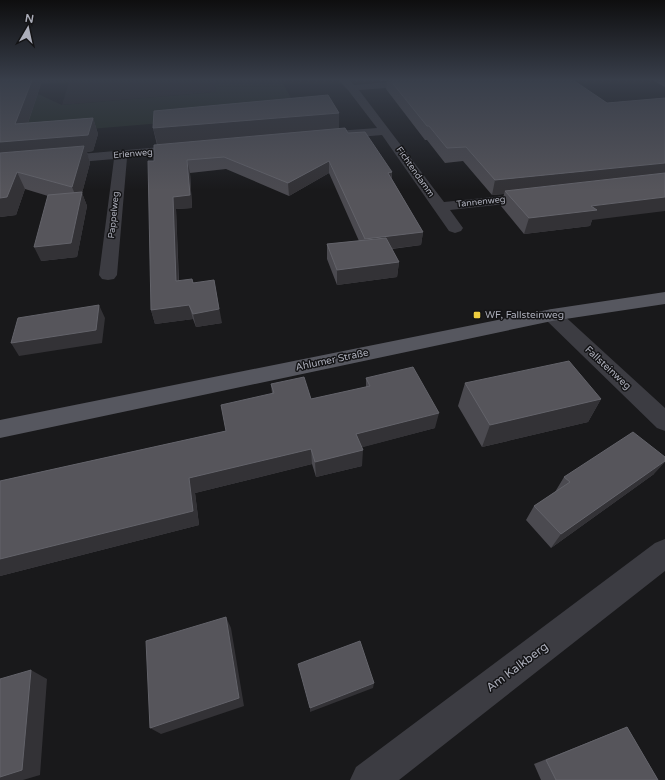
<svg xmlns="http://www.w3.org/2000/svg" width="665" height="780" viewBox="0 0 665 780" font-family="'Varela Round',sans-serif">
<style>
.built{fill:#262528}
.green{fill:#232b25}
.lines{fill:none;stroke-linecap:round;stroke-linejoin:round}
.minor{fill:#3c3c42;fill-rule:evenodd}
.major{fill:#56575f;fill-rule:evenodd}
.wall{fill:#4b4a50}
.shaded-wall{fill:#333236}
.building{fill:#56555b;stroke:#63636a}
.poi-dot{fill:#edcd3f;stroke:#141416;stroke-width:1.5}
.labels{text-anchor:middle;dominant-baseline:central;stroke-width:3;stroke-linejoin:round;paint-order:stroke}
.far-street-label{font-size:9px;fill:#acaeba;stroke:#141416}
.poi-label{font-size:10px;fill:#acaeba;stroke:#141416;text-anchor:start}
.street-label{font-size:10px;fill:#acaeba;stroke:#141416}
.near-street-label{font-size:12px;fill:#acaeba;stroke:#141416}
</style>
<rect width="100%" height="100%" fill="#19191b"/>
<path class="built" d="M0,80H215L216,92L62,105L69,82L0,87Z"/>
<path class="green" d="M215,80H281L296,107L234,117L30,134L0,97L38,94L62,105L216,92Z"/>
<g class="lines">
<path class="minor" d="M338,80H349L354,85L412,80H459L454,83L359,90L444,202L532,193L537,194L539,197L537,200L532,201L450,210L463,228L461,231L455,233L449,231L382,135L336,139L332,138L330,135L332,132L336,131L377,128L348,90Z
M184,145L188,146L190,149L188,152L127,158L117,275L114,279L108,280L102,279L99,275L114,159L0,169V161Z
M552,309L559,311L665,408V431L657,428L545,319L542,315L545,311Z
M665,539V571L399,780H350L356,767L655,543Z"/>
<path class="major" d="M665,292V304L552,321L0,438V420L552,309Z"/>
</g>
<path class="wall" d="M0,80L41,84L28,123L93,118L98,134L93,151L87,152L90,163L82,193L87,206L77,257L41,261L48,196L25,189L16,215L0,217Z
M380,80H573L592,220L590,226L524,234L501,206L504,194L492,195L463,161L445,163L427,140H425L386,89L387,81H380Z
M652,80H665V87Z
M339,113V129L348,133L392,172V179L423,232L421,245L392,249L399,262L397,277L337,285L327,259V244L359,241L329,173L289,196L226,169L190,173L192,208L176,209L179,281L193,282L222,323L196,327L193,319L155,324L151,310L154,161L157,145L153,128Z
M366,378L435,428L362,447V466L316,477L312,464L195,493L199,525L0,576V481L226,431L272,393L271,384L311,399L366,387Z
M465,383L601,399L588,422L482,447L458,406Z
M654,474L551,548L526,520L534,506L555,492L564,477Z
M627,727L658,780H541L534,764Z"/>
<path class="shaded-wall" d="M32,80H40L41,84L22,140L15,124Z
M339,113V130L158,146L153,128Z
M93,118L98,134L93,151L87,152L90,163L82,193L87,206L77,257L41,261L34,247L79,204L72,187L0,160V142Z
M187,160L190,173L192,208L176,209L179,295L176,281L173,197Z
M329,161V173L289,196L288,183Z
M665,163V177L505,191L504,194L492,195L495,180Z
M17,172L25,189L16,215L0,217V198Z
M392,172L391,185L388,173Z
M665,197V211L592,220L590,226L524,234L529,218L591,206Z
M423,232L421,245L364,252L365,239Z
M399,262L397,277L337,285V270Z
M214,280L222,323L196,327L193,314Z
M99,305L105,318L102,343L19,356L11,343Z
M189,305L193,319L155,324L151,310Z
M601,399L588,422L482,447L490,425Z
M439,413L435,428L356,449V434Z
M311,449L312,464L195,493L199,525L0,576V559L189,478Z
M363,450L362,466L316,477L315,462Z
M665,461V462L654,474L551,548L561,534Z
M226,617L231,628L244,706L161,734L150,728Z
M31,670L47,679L40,775L23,780H0V777Z
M374,683L373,688L310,712V708Z"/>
<path class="building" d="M0,80H32L15,124L93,118L88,135L0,142Z
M390,80H573L607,103L665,98V163L495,180L466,147L447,148L429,126H427Z
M328,95L339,113L153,128L154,111Z
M345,128L348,133L365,132L392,172L388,173L423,232L365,239L329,161L288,183L224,157L187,160L190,195L173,197L176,281L192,279L193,283L214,280L219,309L193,314L189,305L151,310L148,161H154V145Z
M84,146L72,187L17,172L7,197L0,198V153Z
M665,173V197L591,206L597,210L529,218L505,191Z
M82,192L71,243L34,247L48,195Z
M386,238L399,262L337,270L327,244Z
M99,305L96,330L11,343L18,318Z
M569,361L601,399L490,425L465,383Z
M413,367L439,413L356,434L363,450L315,462L311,449L189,478L193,511L0,559V481L226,431L221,405L274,393L271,384L304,377L311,399L370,386L366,378Z
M633,432L665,457V461L561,534L534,506L570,482L564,477Z
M226,617L239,698L150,728L146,641Z
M360,641L374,683L310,708L298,664Z
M31,670L22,770L0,777V679Z
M627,727L658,780H556L546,760Z"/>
<linearGradient id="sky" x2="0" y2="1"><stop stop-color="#0e0e0f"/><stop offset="0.42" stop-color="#383e4a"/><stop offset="1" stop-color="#383e4a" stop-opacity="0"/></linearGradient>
<rect width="665" height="190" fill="url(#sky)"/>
<rect class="poi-dot" x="473" y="311" width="8" height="8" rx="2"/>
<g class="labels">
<g class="far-street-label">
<text transform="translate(133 154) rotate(-5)">Erlenweg</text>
<text transform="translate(415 172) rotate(55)">Fichtendamm</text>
<text transform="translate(481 202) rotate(-6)">Tannenweg</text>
<text transform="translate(114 215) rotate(-84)">Pappelweg</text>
</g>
<g class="poi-label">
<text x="485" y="315">WF, Fallsteinweg</text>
</g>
<g class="street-label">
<text transform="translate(332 360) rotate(-12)">Ahlumer Straße</text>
<text transform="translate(608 368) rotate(43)">Fallsteinweg</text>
</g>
<g class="near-street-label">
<text transform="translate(517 667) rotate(-37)">Am Kalkberg</text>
</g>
</g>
<g transform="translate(28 28) rotate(9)" stroke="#141416" stroke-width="3" paint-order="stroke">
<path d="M0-3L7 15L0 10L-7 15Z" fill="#acaeba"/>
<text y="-6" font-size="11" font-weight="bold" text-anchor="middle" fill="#acaeba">N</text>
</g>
</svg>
